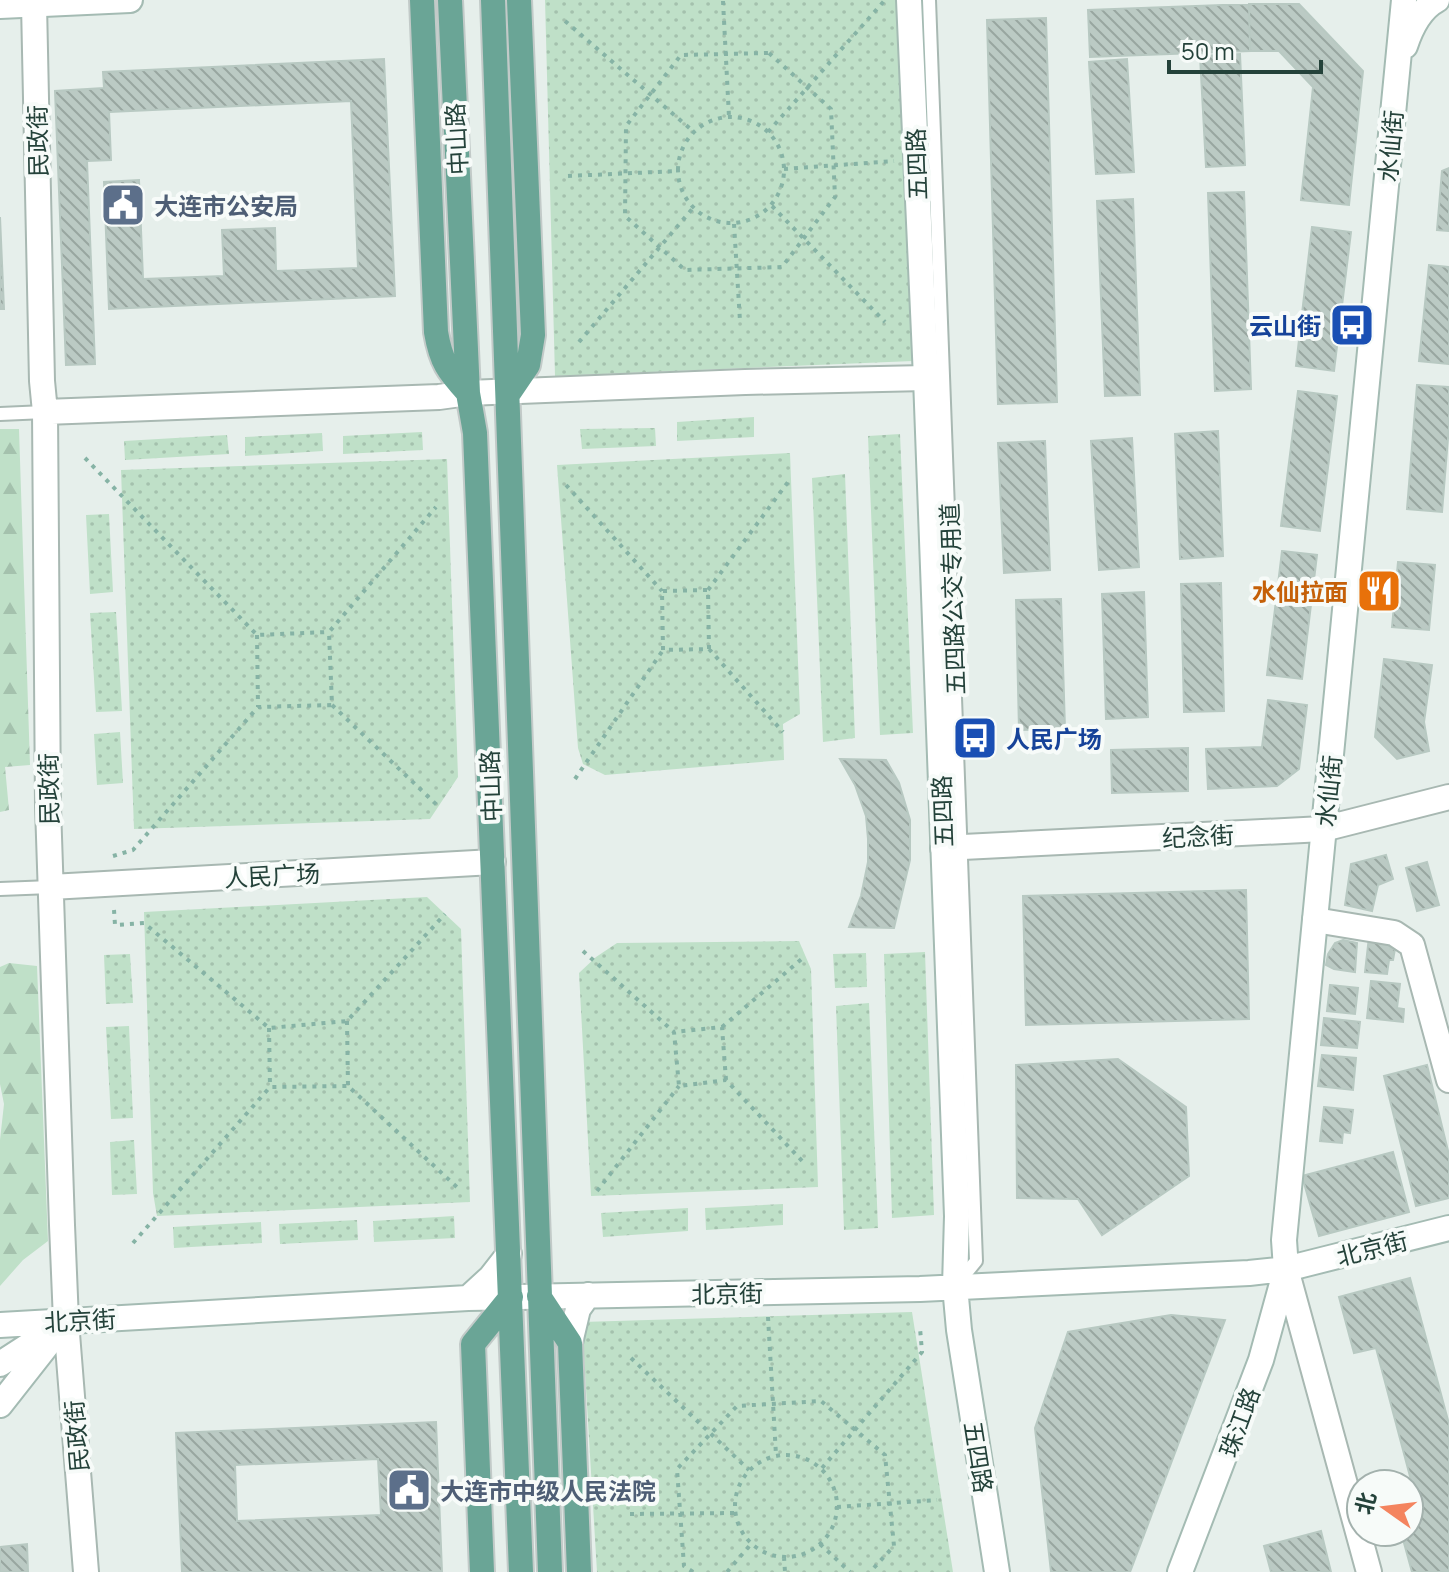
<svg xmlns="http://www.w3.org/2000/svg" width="1449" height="1572" viewBox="0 0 1449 1572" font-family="Manrope,'Noto Sans SC',sans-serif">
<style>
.green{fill:url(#green-dots)}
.forest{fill:url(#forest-firs)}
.building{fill:url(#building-back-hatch);stroke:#b8c9c2;stroke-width:2;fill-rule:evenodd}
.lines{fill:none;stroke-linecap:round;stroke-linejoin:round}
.lane-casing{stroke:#a8b8b2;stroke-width:16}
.street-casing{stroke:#a8b8b2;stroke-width:28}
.secondary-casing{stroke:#a4bbb3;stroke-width:28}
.primary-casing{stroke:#c2cac8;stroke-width:28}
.path{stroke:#86b3a5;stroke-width:4;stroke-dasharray:4 6;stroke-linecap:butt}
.lane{stroke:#fff;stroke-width:12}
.street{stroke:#fff;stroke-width:24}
.secondary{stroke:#fff;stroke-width:24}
.primary{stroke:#6aa596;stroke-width:24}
.labels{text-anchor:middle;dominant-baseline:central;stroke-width:8;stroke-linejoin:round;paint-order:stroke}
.street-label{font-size:24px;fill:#24423a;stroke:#f7fbf9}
.service-label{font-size:24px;font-weight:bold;fill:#4e5e75;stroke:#f7fbf9;text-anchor:start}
.transit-label{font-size:24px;font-weight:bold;fill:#164399;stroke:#f7fbf9;text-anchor:end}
.food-label{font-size:24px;font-weight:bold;fill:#c56008;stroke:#f7fbf9;text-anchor:end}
</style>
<defs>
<pattern id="green-dots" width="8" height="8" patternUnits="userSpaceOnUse" patternTransform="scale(2)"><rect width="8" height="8" fill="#bfe0c8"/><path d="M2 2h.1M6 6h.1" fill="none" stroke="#a4c1ad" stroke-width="1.8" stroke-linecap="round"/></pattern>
<pattern id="forest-firs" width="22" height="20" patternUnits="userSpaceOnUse" patternTransform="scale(2)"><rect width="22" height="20" fill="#bfe0c8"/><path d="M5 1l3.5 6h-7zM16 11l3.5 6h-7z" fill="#a4c1ad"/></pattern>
<pattern id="building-back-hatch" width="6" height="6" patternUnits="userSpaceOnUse" patternTransform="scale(2)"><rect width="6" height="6" fill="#bbcac4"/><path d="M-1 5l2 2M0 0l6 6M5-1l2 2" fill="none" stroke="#98a6a0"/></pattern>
</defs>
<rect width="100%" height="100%" fill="#e6efeb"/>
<path class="green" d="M545,0H900L913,361L555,376Z
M754,417V437L677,441V422Z
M655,428L656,446L582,449L580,429Z
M422,432L423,450L343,454V436Z
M322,433L323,451L245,456V437Z
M900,434L913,733L880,735L868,436Z
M227,435L229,454L125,460L124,441Z
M790,453L800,714L783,724L784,760L605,775L583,764L578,748L557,465Z
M447,459L458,777L430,819L134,829L121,470Z
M845,474L855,738L823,742L812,478Z
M109,514L113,592L90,594L86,515Z
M116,612L122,711L96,712L90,613Z
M120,732L123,783L97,785L94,734Z
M427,897L461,929L470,1202L157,1216L153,1193L144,912Z
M799,941L811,969L818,1187L591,1196L579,973L596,957L617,943Z
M925,952L934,1215L892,1218L884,954Z
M866,953L867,987L835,988L833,954Z
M130,954L133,1003L106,1004L104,955Z
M869,1003L878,1228L844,1230L836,1006Z
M129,1026L133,1118L111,1119L106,1027Z
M134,1140L137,1194L112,1195L110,1142Z
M783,1204V1225L706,1230L705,1208Z
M688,1208V1231L603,1237L601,1213Z
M454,1216L455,1238L374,1242L373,1221Z
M357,1220L358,1240L280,1244L279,1224Z
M261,1222L262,1243L174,1248L173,1227Z
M912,1312L953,1572H597L582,1322Z"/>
<path class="forest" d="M0,429H19L30,765L5,767L9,810L0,812Z
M9,963L37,966L48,1241L23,1260L0,1286V1140L4,1104L0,1084V967Z"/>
<path class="building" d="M1249,4L1250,51L1090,57L1088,10Z
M1249,4H1299L1363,71L1349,205L1301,200L1313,87L1279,51H1250Z
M1046,18L1057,402L998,404L987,20Z
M1240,54L1245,165L1206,167L1200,56Z
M384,59L395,296L109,309L104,182L139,180L143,279L224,276L222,230L275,228L276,271L358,268L351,101L109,112L111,160L87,161L95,364L66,365L55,91L104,88L103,72Z
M1127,59L1134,172L1096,174L1089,62Z
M1449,168V231L1437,230L1442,171Z
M1244,192L1251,389L1215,391L1208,193Z
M1133,199L1140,395L1105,396L1097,201Z
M0,217L4,309H0Z
M1312,227L1351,232L1334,371L1296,366Z
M1429,265L1449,267V364L1419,361Z
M1417,385L1449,387V426L1442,512L1407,509Z
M1298,391L1337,396L1320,531L1281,526Z
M1218,431L1223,556L1180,559L1175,434Z
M1132,438L1139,567L1099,570L1091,441Z
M1045,441L1050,570L1004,573L998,443Z
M1282,551L1317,555L1302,679L1267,675Z
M1398,562L1435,565L1429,630L1392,627Z
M1221,583L1224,711L1184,712L1181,584Z
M1144,592L1148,717L1106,719L1102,594Z
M1061,599L1065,729L1019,730L1016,600Z
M1384,659L1432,665L1424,722L1429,751L1397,759L1375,737Z
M1268,700L1307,705L1299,769L1277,786L1208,789L1206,749L1262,747Z
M1188,748V791L1112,793L1111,750Z
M840,759L886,760L899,783L910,820V860L894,928L849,927L861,896L868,862V839L866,816L855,785Z
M1386,855L1393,879L1378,885L1372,911L1345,905L1351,864Z
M1427,862L1439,905L1417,911L1406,868Z
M1246,890L1249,1019L1026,1025L1023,896Z
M1369,937L1390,940V949H1395L1393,960H1389L1387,974L1365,972Z
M1343,940L1357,943L1355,972L1334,969L1326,965L1328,954L1335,943Z
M1371,981L1400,984L1397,1008L1404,1009L1403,1022L1367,1018Z
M1330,985L1358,988L1355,1014L1327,1011Z
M1324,1018L1360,1022L1357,1048L1321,1045Z
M1322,1055L1356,1058L1353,1090L1318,1086Z
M1118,1059L1186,1107L1189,1176L1102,1235L1078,1199L1017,1198L1016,1065Z
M1427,1065L1449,1155V1198L1416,1206L1384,1076Z
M1324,1107L1353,1110L1350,1133L1343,1132L1342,1143L1320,1141Z
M1393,1152L1409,1212L1319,1236L1302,1176Z
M1410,1278L1449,1424V1572H1412L1401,1532H1409V1522L1421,1518L1376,1348L1354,1353L1339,1297Z
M1171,1315L1225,1320L1130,1572H1051L1035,1428L1068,1332Z
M436,1422L442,1572H182L176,1433ZM378,1459L381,1515L237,1521L235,1465Z
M1321,1531L1331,1572H1271L1264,1546Z
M27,1544L28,1572H0V1547Z"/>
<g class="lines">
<g class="lane-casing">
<path id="lane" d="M929,0L976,1261L957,1284
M0,414L45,412
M0,889L51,887"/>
</g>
<g class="street-casing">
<path id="street" d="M34,4L42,381L45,412L48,807L62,1225L66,1321L86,1572
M45,412L439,397L468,393L745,382L926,378
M943,848L1323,829L1449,797
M51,887L493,862
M1315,920L1394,933L1412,945L1449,1080
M1286,1269L1369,1572"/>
</g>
<g class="secondary-casing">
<path id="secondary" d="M909,0L926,378L957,1216L955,1286L959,1330L997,1572
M0,6L130,0
M1405,46C1411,28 1420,9 1437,0
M468,1298L491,1277L509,1254
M0,1325L468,1298L920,1289L1249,1273L1286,1269L1449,1228
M570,1343L578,1309L588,1295
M0,1364L51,1331
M0,1405L66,1321
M1180,1572L1261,1360L1286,1269L1284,1240L1404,0"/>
</g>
<g class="primary-casing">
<path id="primary" d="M422,0L436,332C441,362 448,371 468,393
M450,0L468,393L475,433L521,1572
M493,0L550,1572
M509,393L528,365L533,335L519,0
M539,1296L570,1343L579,1572
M482,1572L473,1344L511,1297"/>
</g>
<path class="path" d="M723,1L729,117
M565,21L694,132
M769,53L831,109L835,197L782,267L685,270L625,216L626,126L681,55Z
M678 170a53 53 0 1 1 106 0a53 53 0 1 1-106 0Z
M768,132L885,0
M784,169L894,161
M568,176L678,171
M772,206L885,322
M734,224L740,321
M579,342L693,208
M85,458L257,635L328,632
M566,485L662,591
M708,590L791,478
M257,635L258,707
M709,649L708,590L662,591L663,650L709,649L783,732
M332,705L438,806
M575,779L663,650
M113,856L133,850L258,707L332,705L329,632L436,507
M114,910L115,925L144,923L269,1028L347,1021L445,914
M583,951L674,1032
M347,1021L348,1086
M722,1027L804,957
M269,1028L270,1087
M726,1080L722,1027L674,1032L679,1086L726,1080L804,1163
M597,1191L679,1086
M133,1243L270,1087L348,1086L460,1190
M768,1317L776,1455
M631,1358L749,1470
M735 1506a51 51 0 1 1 102 0a51 51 0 1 1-102 0Z
M822,1468L922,1352L920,1328
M837,1507L937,1500
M630,1514L735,1513
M820,1544L850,1572
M784,1557L785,1572
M693,1572L684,1566L677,1469L737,1406L821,1401L885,1455L894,1546L870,1572
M727,1572L751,1544"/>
<use href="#lane" class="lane"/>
<use href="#street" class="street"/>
<use href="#secondary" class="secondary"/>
<use href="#primary" class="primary"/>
</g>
<defs>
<g id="civic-square" transform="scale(2.3)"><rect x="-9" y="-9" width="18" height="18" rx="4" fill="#5c6f8a" stroke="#f7fbf9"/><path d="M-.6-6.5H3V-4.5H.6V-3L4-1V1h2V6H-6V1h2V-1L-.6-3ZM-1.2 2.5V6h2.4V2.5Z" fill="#fff"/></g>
<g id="bus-square" transform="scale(2.3)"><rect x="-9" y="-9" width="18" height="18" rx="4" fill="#1a4fb4" stroke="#f7fbf9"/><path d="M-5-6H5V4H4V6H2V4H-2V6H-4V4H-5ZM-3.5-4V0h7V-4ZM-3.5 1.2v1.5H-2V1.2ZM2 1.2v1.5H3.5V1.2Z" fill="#fff"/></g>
<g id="restaurant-square" transform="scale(2.3)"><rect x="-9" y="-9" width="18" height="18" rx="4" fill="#e8710a" stroke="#f7fbf9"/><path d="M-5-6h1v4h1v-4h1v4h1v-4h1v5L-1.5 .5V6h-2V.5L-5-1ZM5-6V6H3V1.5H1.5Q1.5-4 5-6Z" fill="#fff"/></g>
</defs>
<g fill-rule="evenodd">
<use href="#civic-square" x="123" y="205"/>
<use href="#bus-square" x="1352" y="325"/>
<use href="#restaurant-square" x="1379" y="591"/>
<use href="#bus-square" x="975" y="738"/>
<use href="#civic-square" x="409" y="1490"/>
</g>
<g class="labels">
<g class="street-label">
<text transform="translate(456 139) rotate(-93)">中山路</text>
<text transform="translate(37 141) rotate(-91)">民政街</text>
<text transform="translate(1390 146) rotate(-85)">水仙街</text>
<text transform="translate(916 164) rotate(-92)">五四路</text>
<text transform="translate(952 599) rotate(-92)">五四路公交专用道</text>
<text transform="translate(490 786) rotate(-92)">中山路</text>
<text transform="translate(48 789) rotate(-91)">民政街</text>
<text transform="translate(1328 791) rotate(-84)">水仙街</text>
<text transform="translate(942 811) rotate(-92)">五四路</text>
<text transform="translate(1198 836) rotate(-3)">纪念街</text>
<text transform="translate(272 875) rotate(-3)">人民广场</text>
<text transform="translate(1372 1248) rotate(-14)">北京街</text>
<text transform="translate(727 1293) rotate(-1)">北京街</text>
<text transform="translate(80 1320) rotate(-3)">北京街</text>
<text transform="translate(1239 1422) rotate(-70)">珠江路</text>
<text transform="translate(76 1436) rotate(-95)">民政街</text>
<text transform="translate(979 1457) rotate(81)">五四路</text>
</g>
<g class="service-label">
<text x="154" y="205">大连市公安局</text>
<text x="440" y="1490">大连市中级人民法院</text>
</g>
<g class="transit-label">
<text x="1321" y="325">云山街</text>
<text x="1006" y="738" text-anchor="start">人民广场</text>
</g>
<g class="food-label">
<text x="1348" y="591">水仙拉面</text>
</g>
</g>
<g transform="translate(1385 1508) rotate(284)"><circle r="38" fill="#f7fbf9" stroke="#a3b1ad" stroke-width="2"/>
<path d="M0-6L14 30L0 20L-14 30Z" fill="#f4845f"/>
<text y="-12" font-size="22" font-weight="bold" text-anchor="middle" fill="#24423a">北</text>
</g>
<path d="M1169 60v12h152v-12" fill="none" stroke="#24423a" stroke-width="4"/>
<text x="1181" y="60" font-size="24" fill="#24423a" stroke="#f7fbf9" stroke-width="6" paint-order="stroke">50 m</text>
</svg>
